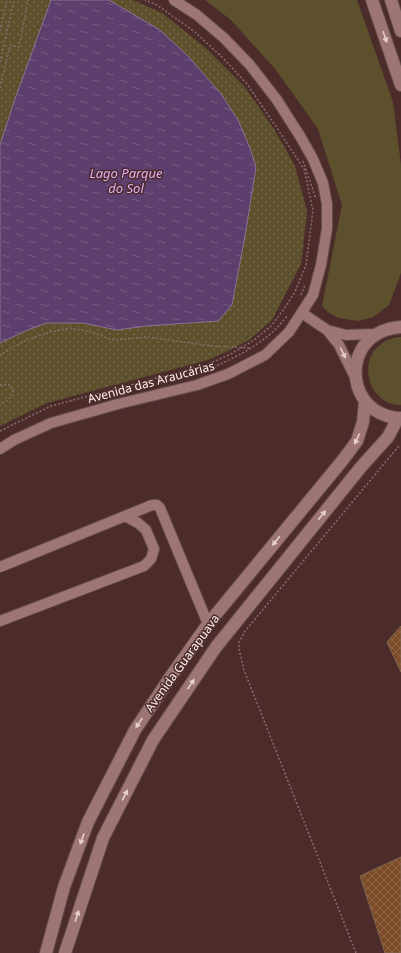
<svg xmlns="http://www.w3.org/2000/svg" width="401" height="953" viewBox="0 0 401 953" font-family="'Noto Sans',sans-serif">
<style>
.grass{fill:#5d502d}
.park{fill:url(#park-dots)}
.water{fill:url(#water-ripples);stroke:#8d7393}
.building{fill:url(#building-cross-hatch);stroke:#846753}
.lines{fill:none;stroke-linecap:round;stroke-linejoin:round}
.minor-casing{stroke:#664c4b;stroke-width:12}
.tertiary-casing{stroke:#664c4b;stroke-width:14}
.path{stroke:#886d6c;stroke-width:1.5;stroke-dasharray:2 2;stroke-linecap:butt}
.minor{stroke:#9c7574;stroke-width:10}
.tertiary{stroke:#9c7574;stroke-width:12}
.oneway{fill:#e6cfce}
.labels{text-anchor:middle;dominant-baseline:central;stroke-width:3;stroke-linejoin:round;paint-order:stroke}
.street-label{font-size:12px;fill:#feedec;stroke:#4c2c2b}
.water-label{font-size:13px;font-style:italic;fill:#e0b0fa;stroke:#4c2c2b}
</style>
<defs>
<pattern id="park-dots" width="8" height="8" patternUnits="userSpaceOnUse"><rect width="8" height="8" fill="#5d502d"/><path d="M2 2h.1M6 6h.1" fill="none" stroke="#756a4c" stroke-width="1.8" stroke-linecap="round"/></pattern>
<pattern id="water-ripples" width="26" height="14" patternUnits="userSpaceOnUse"><rect width="26" height="14" fill="#5d3f6d"/><path d="M2 4q2-2 4 0t4 0M15 11q2-2 4 0t4 0" fill="none" stroke="#755b82"/></pattern>
<pattern id="building-cross-hatch" width="8" height="8" patternUnits="userSpaceOnUse"><rect width="8" height="8" fill="#7b4b27"/><path d="M0 0l8 8M0 8l8-8" fill="none" stroke="#8f6546"/></pattern>
</defs>
<rect width="100%" height="100%" fill="#4c2c2b"/>
<path class="grass" d="M205,0H357L393,102L401,165V273L389,305L373,317L358,321L339,318L329,313L322,306L342,205L318,129L276,70L231,20Z
M398,337H401V405C370,405 356,363 381,344C386,340 392,338 398,337Z"/>
<path class="park" d="M0,0H133L162,13L207,49L244,86L274,129L295,166L307,211L301,264L272,320L249,340L226,352L208,360L47,403L0,426Z"/>
<path class="water" d="M51,0H109L160,30L188,56L221,94L238,120L250,148L256,167L245,236L232,305L218,321L146,326L117,330L83,323H46L25,331L0,343V145L15,99Z"/>
<path class="building" d="M401,626V672L387,642Z
M401,857V953H385L360,876Z"/>
<g class="lines">
<g class="minor-casing">
<path id="minor" d="M302,313L327,330L339,345L355,377
M327,330L346,335L376,334
M0,449L14,440L51,423L118,404L197,385L228,374L265,355L289,332L313,295L321,265L327,229V204L323,183L313,159L300,136L277,100L250,65L224,38L197,15L174,0
M0,567L152,505H157L160,508L208,624
M0,621L144,566L151,559L154,549L146,530L138,523L125,516"/>
</g>
<g class="tertiary-casing">
<path id="tertiary" d="M372,0L401,85
M391,0L401,31
M401,327C392,328 385,329 377,334C347,351 349,398 380,413C386,416 394,418 401,418
M46,953L64,887L88,822L135,730L171,676L208,624L342,461L357,441L363,422L365,402
M65,953L103,838L153,740L216,647L361,467L388,437L398,418"/>
</g>
<path class="path" d="M0,31L7,0
M0,62L14,0
M0,88L10,45L19,47L28,0
M303,161L316,199
M301,295L305,285
M0,356L13,347L29,339L50,332L72,328L94,333L112,340L126,339L147,337L212,346L250,348
M210,369C238,356 268,342 287,316
M0,385H9L13,389V395L7,401L0,405
M153,385L205,371
M0,431L51,406L206,365L231,354L254,340L271,326L284,309L295,292L306,265L313,210L304,169L277,128L247,84L223,58L195,32L157,5L145,0
M356,953L244,670L239,649V642L246,630L398,447L401,446"/>
<use href="#minor" class="minor"/>
<use href="#tertiary" class="tertiary"/>
</g>
<defs><path id="oneway-solid" d="M-6-.8H1V-3.2L6.5 0L1 3.2V.8H-6Z"/></defs>
<g class="oneway">
<use href="#oneway-solid" transform="translate(385 37) rotate(71)"/>
<use href="#oneway-solid" transform="translate(343 353) rotate(63)"/>
<use href="#oneway-solid" transform="translate(357 439) rotate(115)"/>
<use href="#oneway-solid" transform="translate(322 515) rotate(-51)"/>
<use href="#oneway-solid" transform="translate(276 541) rotate(129)"/>
<use href="#oneway-solid" transform="translate(191 684) rotate(-56)"/>
<use href="#oneway-solid" transform="translate(139 723) rotate(124)"/>
<use href="#oneway-solid" transform="translate(125 795) rotate(-63)"/>
<use href="#oneway-solid" transform="translate(82 839) rotate(110)"/>
<use href="#oneway-solid" transform="translate(77 916) rotate(-72)"/>
</g>
<g class="labels">
<g class="street-label">
<text transform="translate(151 382) rotate(-15)">Avenida das Araucárias</text>
<text transform="translate(182 663) rotate(-54)">Avenida Guarapuava</text>
</g>
<g class="water-label">
<text x="126" y="173">Lago Parque<tspan x="126" dy="15">do Sol</tspan></text>
</g>
</g>
</svg>
